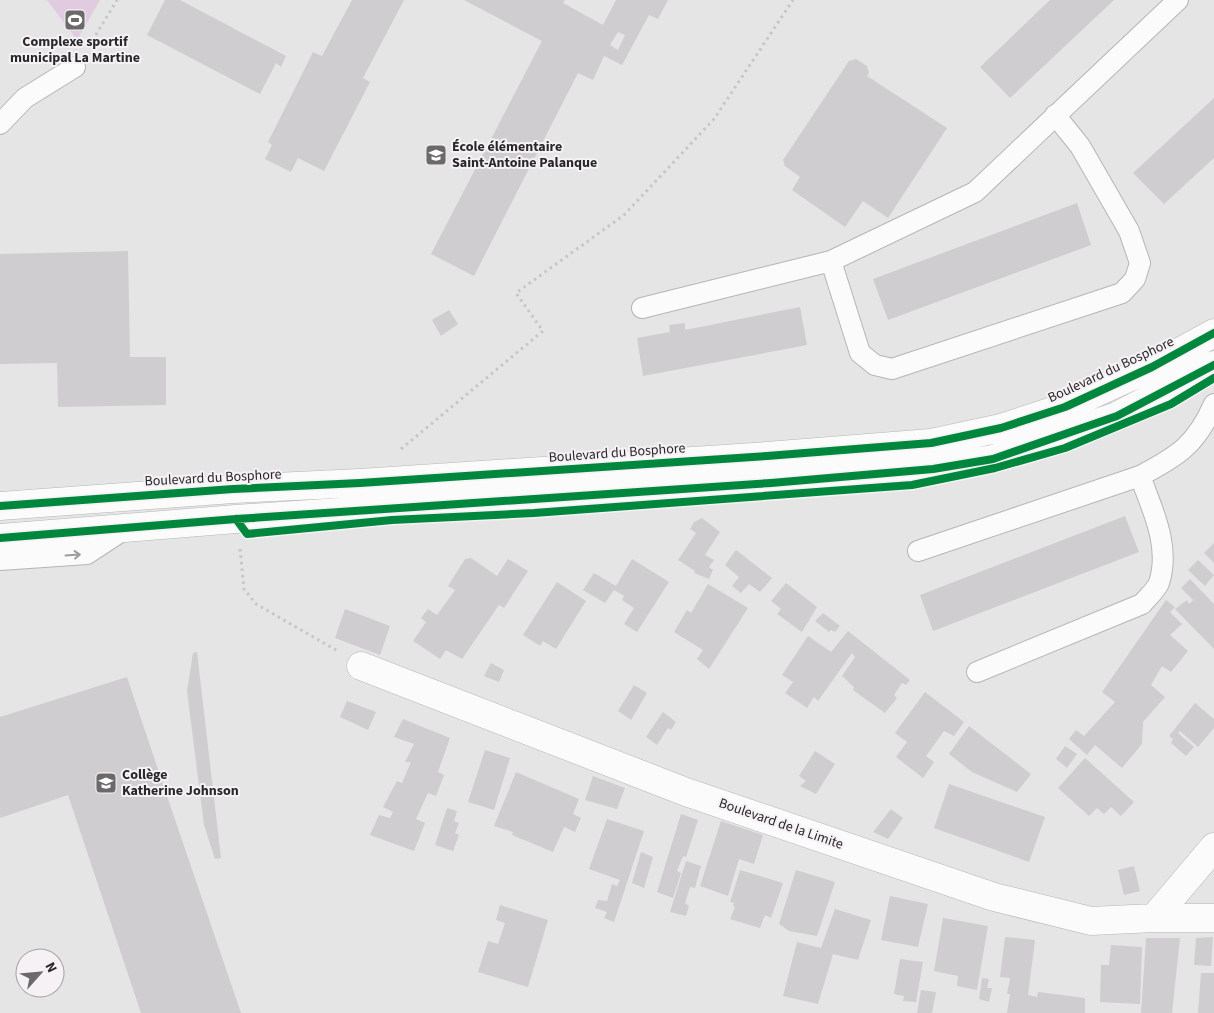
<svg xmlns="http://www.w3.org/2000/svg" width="1214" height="1013" viewBox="0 0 1214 1013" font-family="'Source Sans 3',sans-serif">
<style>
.green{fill:#e1cbe0}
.building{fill:#cfcdcf;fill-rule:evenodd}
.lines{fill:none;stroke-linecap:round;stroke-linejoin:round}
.service-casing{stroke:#b6b5b6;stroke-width:22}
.minor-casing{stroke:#b6b5b6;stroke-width:29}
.tertiary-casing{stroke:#b6b5b6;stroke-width:29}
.path{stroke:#c7c6c7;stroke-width:3;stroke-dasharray:2.5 4;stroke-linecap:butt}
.service{stroke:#fbfbfb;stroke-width:20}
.minor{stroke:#fbfbfb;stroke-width:28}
.tertiary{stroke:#fbfbfb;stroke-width:28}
.cycleway-casing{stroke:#f5f1f4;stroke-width:11}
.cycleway{stroke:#00873e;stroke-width:8}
.oneway{stroke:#9c9c9c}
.labels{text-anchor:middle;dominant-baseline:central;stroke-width:4;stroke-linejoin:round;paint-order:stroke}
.poi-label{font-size:14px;font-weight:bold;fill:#292829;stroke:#f5f1f4;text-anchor:start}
.street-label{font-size:14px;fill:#292829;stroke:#f5f1f4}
</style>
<rect width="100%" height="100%" fill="#e6e5e6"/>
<path class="green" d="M47,0H100L77,40Z"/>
<path class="building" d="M165,0H180L286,56L281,67L276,63L260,94L147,35Z
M352,0H404L363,78L370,82L324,171L298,158L291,172L265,159L272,145L268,142L313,52L322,56Z
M464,0H565L563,3L603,25L616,0H668L658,19L649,15L622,65L604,56L593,80L578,73L474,276L431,254L542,41ZM618,32L625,35L618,50L610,45Z
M1050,0H1114L1010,98L980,67Z
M856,59L867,66L869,73L867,76L947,128L888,218L863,201L845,227L792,190L800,177L785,166L783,160L849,61Z
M1214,98V158L1164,204L1133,173Z
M1077,203L1091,245L888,320L873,279Z
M128,251L130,357H166V405L58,407L57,363L0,364V254Z
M800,307L807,345L643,376L637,338L670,332L669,325L685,323V330Z
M449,310L458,324L441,336L432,320Z
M1125,516L1139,552L933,631L920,595Z
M702,518L720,532L705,555L714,560L709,567L713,570L709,579L694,573L695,571L678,560L696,533L690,529L694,522Z
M1214,543V563L1204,553Z
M736,550L772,578L760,592L749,584L741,593L732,586L739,577L725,565Z
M471,558L497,576L508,559L528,571L504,608L499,605L462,659L446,650L440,659L413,641L426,622L421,618L428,609L437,615L455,590L448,586L465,559Z
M632,559L669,582L637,632L624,624L634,608L622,600L624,596L614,590L605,603L583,590L594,573L616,586Z
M1198,560L1214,575L1205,586L1188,570Z
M1190,579L1214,604V649L1175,609L1187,600L1189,604L1193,600L1181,588Z
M557,582L586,601L556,649L543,641L540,646L523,635Z
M786,583L817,607L802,632L777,614L781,609L771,601Z
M708,584L748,608L709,669L697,659L703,650L674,632L687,610L691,613Z
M1166,600L1175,607L1170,612L1182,624L1170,635L1188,651L1171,672L1162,666L1151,685L1165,697L1143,722L1142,744L1122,768L1095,745L1087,755L1069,739L1076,730L1084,736L1115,702L1102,692Z
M345,609L390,626L380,655L335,638Z
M823,613L840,626L835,632L831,630L829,632L815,621Z
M848,631L910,680L906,685L902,683L894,695L897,698L885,713L853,690L854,687L842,676L855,657L852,653L818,701L814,697L807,708L785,693L793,682L782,675L808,636L831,652Z
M197,652L221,858L215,859L204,825L187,691L193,653Z
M491,663L504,670L499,682L484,676Z
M127,677L168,799L241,1013H141L68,795L0,818V717Z
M634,685L647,693L631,720L618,711Z
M925,692L964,722L954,736L944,731L926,756L934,762L923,778L896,757L907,742L895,733Z
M347,701L376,712L368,730L340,717Z
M1195,703L1214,719V728L1198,747L1180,731L1178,733L1194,747L1186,756L1171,743L1173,739L1169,736Z
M663,712L676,722L671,730L668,728L657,745L646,737Z
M403,719L450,738L438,772L444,775L436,796L428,793L416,819L425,823L414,851L370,835L379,815L390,818L393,812L383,807L397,781L402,783L411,762H405L414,744L394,737Z
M969,726L1031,774L1017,792L972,772L949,754Z
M1065,746L1077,754L1067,768L1056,759Z
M485,750L510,758L494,810L468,802Z
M815,751L835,764L816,794L800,786L806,781L799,776Z
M1085,758L1134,802L1121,816L1111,807L1104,814L1097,808L1089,816L1058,788Z
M516,772L579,799L573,814L581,818L575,832L564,827L553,852L512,835L513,832L494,826Z
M593,776L625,788L617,809L585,800Z
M949,784L1045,817L1029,862L934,828Z
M447,808L457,811L454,821L459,823L455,833L459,835L453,851L435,845Z
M891,809L903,818L888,839L873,832Z
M681,814L698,820L686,857L683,856L677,871L681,873L673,898L657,892Z
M607,819L644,831L614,922L604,918L607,912L595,908L598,900L607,901L612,884L617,886L620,880L589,869Z
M721,821L763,835L754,864L739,859L728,896L700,886Z
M641,852L653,857L644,888L632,883Z
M686,861L701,866L695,888L690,887L685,903L689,906L686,916L670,912Z
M1134,866L1140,891L1124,895L1118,870Z
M740,870L783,883L771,918L765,915L760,928L730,919L735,907L733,906L734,903L730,902Z
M796,870L835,882L817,936L789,931L779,924Z
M890,896L928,904L918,947L881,940Z
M500,905L548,920L528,987L478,972L488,941L498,944L505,923L496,920Z
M835,909L871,920L858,960L833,954L818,1004L783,996L797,942L821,948Z
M943,918L988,926L977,990L957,986L958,976L934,971Z
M1005,937L1035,940L1028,995L1037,997L1038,992L1085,998V1013H1007L1010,994H1007L1010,978L1000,977Z
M1213,937L1211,966L1194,965L1196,938Z
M1146,938H1180L1172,1013H1141Z
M1111,945L1142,947L1140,1004L1100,1002L1101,965H1109Z
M900,959L923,962L916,1002L903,1001L904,996L894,994Z
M1201,973H1214V1013H1198Z
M982,978L989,979L987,988H992L989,1002L979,999Z
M921,990L936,992L932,1013H917Z"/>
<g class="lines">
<g class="service-casing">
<path id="service" d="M0,124L25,98L75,67
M831,261L860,353L875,365L892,369L1122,293L1135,279L1140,263L1129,231L1080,146L1055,115
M642,308L831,261L975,192L1178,0
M918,551L1140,476C1178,456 1196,445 1214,404
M0,560L87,554L125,529
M977,672L1142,604C1147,598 1156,590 1159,583C1171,546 1152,509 1140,476"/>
</g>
<g class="minor-casing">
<path id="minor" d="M361,666L686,792L994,897L1091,921L1154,918H1214
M1154,918L1214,847"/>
</g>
<g class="tertiary-casing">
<path id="tertiary" d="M0,506L233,489L360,483L767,456L931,443L1001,428L1065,407L1152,367L1214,333
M0,538L236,519L771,483L933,469L993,459L1117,416L1214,365"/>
</g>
<path class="path" d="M89,46L117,0
M401,449L543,331L516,293L624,215L714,119L793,0
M240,549L244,589L256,604L336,650"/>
<use href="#service" class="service"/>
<use href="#minor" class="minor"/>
<use href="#tertiary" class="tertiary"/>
<g class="cycleway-casing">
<path id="cycleway" d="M0,506L233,489L360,483L767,456L931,443L1001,428L1065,407L1152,367L1214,333
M236,519L247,534L392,520L534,513L912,485L995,468L1065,448L1171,404L1214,378
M0,538L236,519L771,483L933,469L993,459L1117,416L1214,365"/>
</g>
<use href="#cycleway" class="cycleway"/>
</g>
<defs><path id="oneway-shaft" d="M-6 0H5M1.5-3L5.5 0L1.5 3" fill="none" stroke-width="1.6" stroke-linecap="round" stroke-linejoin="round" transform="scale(1.25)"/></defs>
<use class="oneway" href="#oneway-shaft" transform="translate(73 555) rotate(-4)"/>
<defs>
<g id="stadium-square" transform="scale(1.125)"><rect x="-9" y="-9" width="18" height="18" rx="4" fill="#6b6a6b" stroke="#f5f1f4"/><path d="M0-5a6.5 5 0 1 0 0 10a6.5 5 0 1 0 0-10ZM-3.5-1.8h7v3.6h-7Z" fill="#fff"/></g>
<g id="school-square" transform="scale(1.125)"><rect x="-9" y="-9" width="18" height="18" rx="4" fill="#6b6a6b" stroke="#f5f1f4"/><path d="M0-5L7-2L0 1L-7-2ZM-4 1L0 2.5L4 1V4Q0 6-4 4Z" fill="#fff"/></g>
</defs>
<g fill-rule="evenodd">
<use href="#stadium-square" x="75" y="20"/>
<use href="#school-square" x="436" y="155"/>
<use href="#school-square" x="106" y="783"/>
</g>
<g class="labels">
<g class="poi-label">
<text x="75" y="42" text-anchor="middle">Complexe sportif<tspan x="75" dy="16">municipal La Martine</tspan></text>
<text x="452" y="147">École élémentaire<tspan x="452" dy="16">Saint-Antoine Palanque</tspan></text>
<text x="122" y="775">Collège<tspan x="122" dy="16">Katherine Johnson</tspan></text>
</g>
<g class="street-label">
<text transform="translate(1111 370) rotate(-25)">Boulevard du Bosphore</text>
<text transform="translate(617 453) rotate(-4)">Boulevard du Bosphore</text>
<text transform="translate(213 478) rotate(-3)">Boulevard du Bosphore</text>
<text transform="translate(781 824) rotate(19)">Boulevard de la Limite</text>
</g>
</g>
<g transform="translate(40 973) rotate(63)"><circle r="24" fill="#f5f1f4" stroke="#a3a1a3"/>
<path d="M0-4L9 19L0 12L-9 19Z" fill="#6b6a6b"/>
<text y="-8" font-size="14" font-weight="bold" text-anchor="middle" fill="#292829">N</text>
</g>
</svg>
